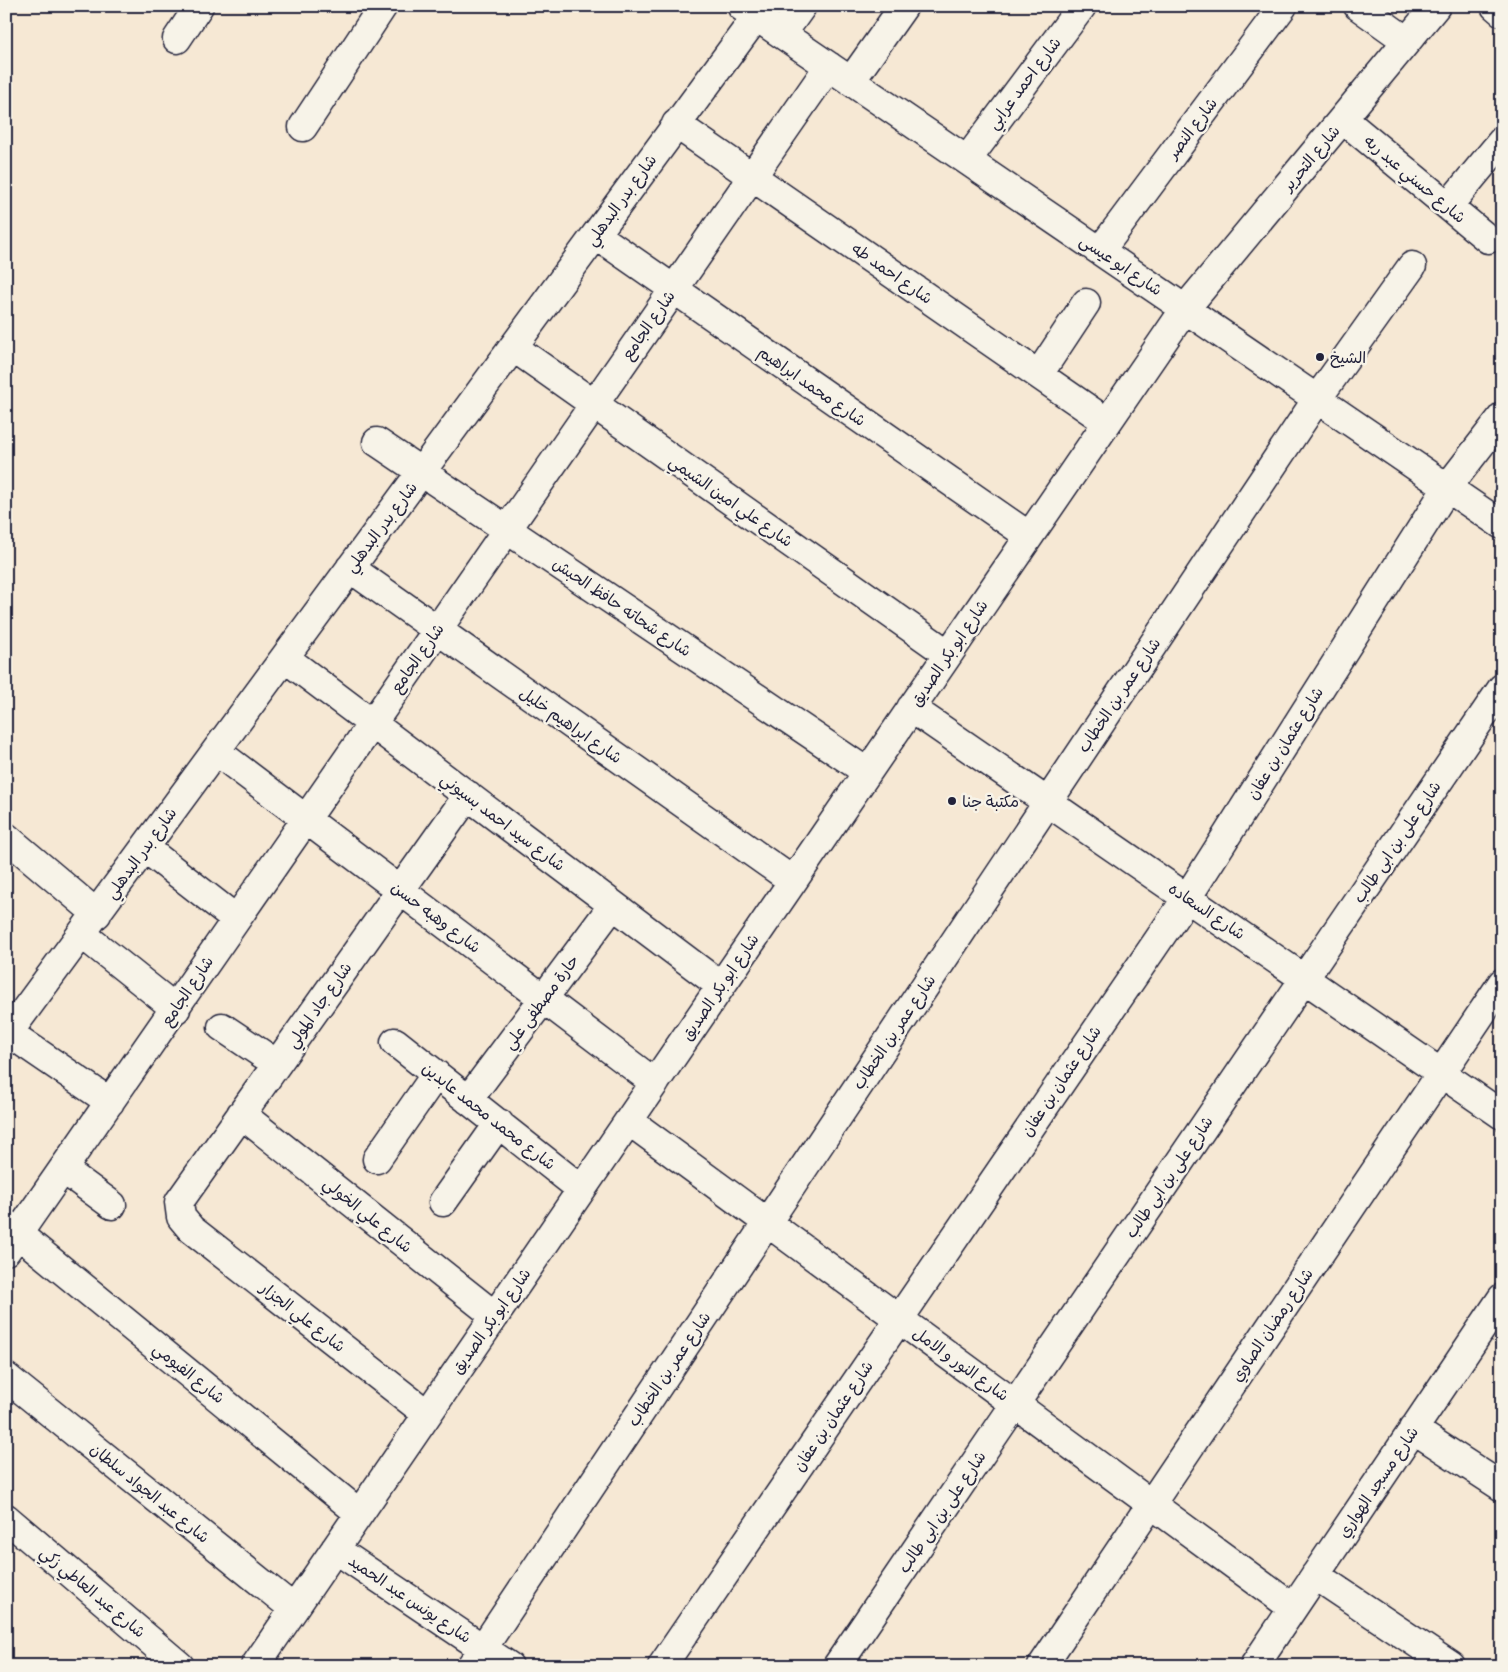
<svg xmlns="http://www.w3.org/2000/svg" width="1508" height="1672" viewBox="0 0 1508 1672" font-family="Itim,'Playpen Sans Arabic',sans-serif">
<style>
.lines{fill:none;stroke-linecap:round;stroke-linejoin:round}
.minor-casing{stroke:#22223b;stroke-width:31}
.minor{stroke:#f7f3e8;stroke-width:28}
.poi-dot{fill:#22223b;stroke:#f7f3e8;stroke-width:2}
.labels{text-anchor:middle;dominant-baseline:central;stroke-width:5;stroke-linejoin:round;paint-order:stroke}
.street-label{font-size:16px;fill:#22223b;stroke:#f7f3e8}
.poi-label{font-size:16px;fill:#22223b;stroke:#f7f3e8;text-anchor:start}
</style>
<rect width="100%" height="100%" fill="#f6e8d4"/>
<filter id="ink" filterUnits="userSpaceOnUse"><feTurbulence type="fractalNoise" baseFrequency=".02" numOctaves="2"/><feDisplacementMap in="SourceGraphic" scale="10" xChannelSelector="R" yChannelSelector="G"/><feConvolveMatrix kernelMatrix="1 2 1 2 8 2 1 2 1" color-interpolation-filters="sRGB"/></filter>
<g filter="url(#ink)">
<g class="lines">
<g class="minor-casing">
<path id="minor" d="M1358,6L1407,41
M1495,6L1502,12
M742,7L1502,525
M782,34L802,6
M177,39L199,6
M851,81L904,6
M1343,119L1488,239
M676,124L1107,422
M303,127L383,6
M967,160L1082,6
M1448,206L1502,141
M596,235L1029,536
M1100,251L1283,6
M513,347L948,654
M1039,374L1086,303
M377,442L867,772
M350,568L793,881
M285,658L721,986
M911,708L1502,1115
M216,751L655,1083
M6,837L97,914
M145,848L236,919
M82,934L176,1009
M222,1027L277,1064
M9,1033L110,1102
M6,1036L756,17
M395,1042L581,1189
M468,1100L613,905
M241,1114L495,1316
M629,1121L1293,1608
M377,1159L436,1074
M63,1169L112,1205
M443,1202L499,1123
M6,1224L359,1513
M6,1251L829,66
M6,1377L294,1609
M427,1414L191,1229L181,1217L179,1202L468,795
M1413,1429L1502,1487
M6,1518L180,1666
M335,1549L509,1666
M1315,1575L1451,1666
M255,1666L1185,309L1436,6
M471,1666L1317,399L1412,266
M662,1666L1187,898L1447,488L1502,417
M837,1666L1502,688
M1042,1666L1502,983
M1254,1666L1502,1298"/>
</g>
<use href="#minor" class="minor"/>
</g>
</g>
<g class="poi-dot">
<circle cx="1320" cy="357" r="5"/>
<circle cx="952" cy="801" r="5"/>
</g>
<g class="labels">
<g class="street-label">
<text transform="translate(1024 83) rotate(-53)">شارع احمد عرابي</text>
<text transform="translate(1192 128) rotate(-53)">شارع النصر</text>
<text transform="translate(1311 158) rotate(-50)">شارع التحرير</text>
<text transform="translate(1415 179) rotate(40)">شارع حسني عبد ربه</text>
<text transform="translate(621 200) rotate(-54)">شارع بدر البدهلي</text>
<text transform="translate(1121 265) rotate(34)">شارع ابو عيسى</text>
<text transform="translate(892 273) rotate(35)">شارع احمد طه</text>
<text transform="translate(648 325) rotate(-55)">شارع الجامع</text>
<text transform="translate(812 386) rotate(35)">شارع محمد ابراهيم</text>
<text transform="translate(731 501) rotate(35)">شارع علي امين الشيمي</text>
<text transform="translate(381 527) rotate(-53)">شارع بدر البدهلي</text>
<text transform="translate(622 607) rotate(34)">شارع شحاته حافظ الحبش</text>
<text transform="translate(949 653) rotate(-56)">شارع ابو بكر الصديق</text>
<text transform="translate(417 658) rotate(-55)">شارع الجامع</text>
<text transform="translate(1119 695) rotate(-56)">شارع عمر بن الخطاب</text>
<text transform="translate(571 725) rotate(35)">شارع ابراهيم خليل</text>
<text transform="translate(1285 743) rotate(-58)">شارع عثمان بن عفان</text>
<text transform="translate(503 822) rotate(37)">شارع سيد احمد بسيوني</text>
<text transform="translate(1397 842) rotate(-56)">شارع على بن ابى طالب</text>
<text transform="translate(141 853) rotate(-54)">شارع بدر البدهلي</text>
<text transform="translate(1207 911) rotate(34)">شارع السعاده</text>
<text transform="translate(436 917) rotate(37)">شارع وهبه حسن</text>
<text transform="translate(720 987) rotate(-56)">شارع ابو بكر الصديق</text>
<text transform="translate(187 991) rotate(-56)">شارع الجامع</text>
<text transform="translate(541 1002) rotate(-53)">حارة مصطفى علي</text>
<text transform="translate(319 1005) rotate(-55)">شارع جاد المولي</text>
<text transform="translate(894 1032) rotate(-56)">شارع عمر بن الخطاب</text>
<text transform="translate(1061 1081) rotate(-56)">شارع عثمان بن عفان</text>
<text transform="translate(489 1116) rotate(38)">شارع محمد محمد عابدين</text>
<text transform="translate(1169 1177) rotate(-56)">شارع على بن ابى طالب</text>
<text transform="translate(368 1215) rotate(39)">شارع علي الخولي</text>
<text transform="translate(303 1317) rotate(38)">شارع علي الجزار</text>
<text transform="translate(491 1321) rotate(-55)">شارع ابو بكر الصديق</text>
<text transform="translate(1272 1325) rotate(-56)">شارع رمضان الصاوي</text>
<text transform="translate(961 1364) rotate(36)">شارع النور و الامل</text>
<text transform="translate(669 1369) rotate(-56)">شارع عمر بن الخطاب</text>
<text transform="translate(189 1373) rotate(39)">شارع الفيومي</text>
<text transform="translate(833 1416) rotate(-56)">شارع عثمان بن عفان</text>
<text transform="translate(1378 1482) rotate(-56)">شارع مسجد الهواري</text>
<text transform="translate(150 1493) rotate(39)">شارع عبد الجواد سلطان</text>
<text transform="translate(942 1512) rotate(-56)">شارع على بن ابى طالب</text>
<text transform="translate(93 1592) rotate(40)">شارع عبد العاطي زكي</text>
<text transform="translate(410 1599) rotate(34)">شارع يونس عبد الحميد</text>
</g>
<g class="poi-label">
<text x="1330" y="357">الشيخ</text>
<text x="962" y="801">مكتبة جنا</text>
</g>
</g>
<rect width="1508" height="1672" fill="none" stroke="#f7f3e8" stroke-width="25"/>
<rect x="12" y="12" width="1483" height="1647" fill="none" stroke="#22223b" stroke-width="2" filter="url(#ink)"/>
</svg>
